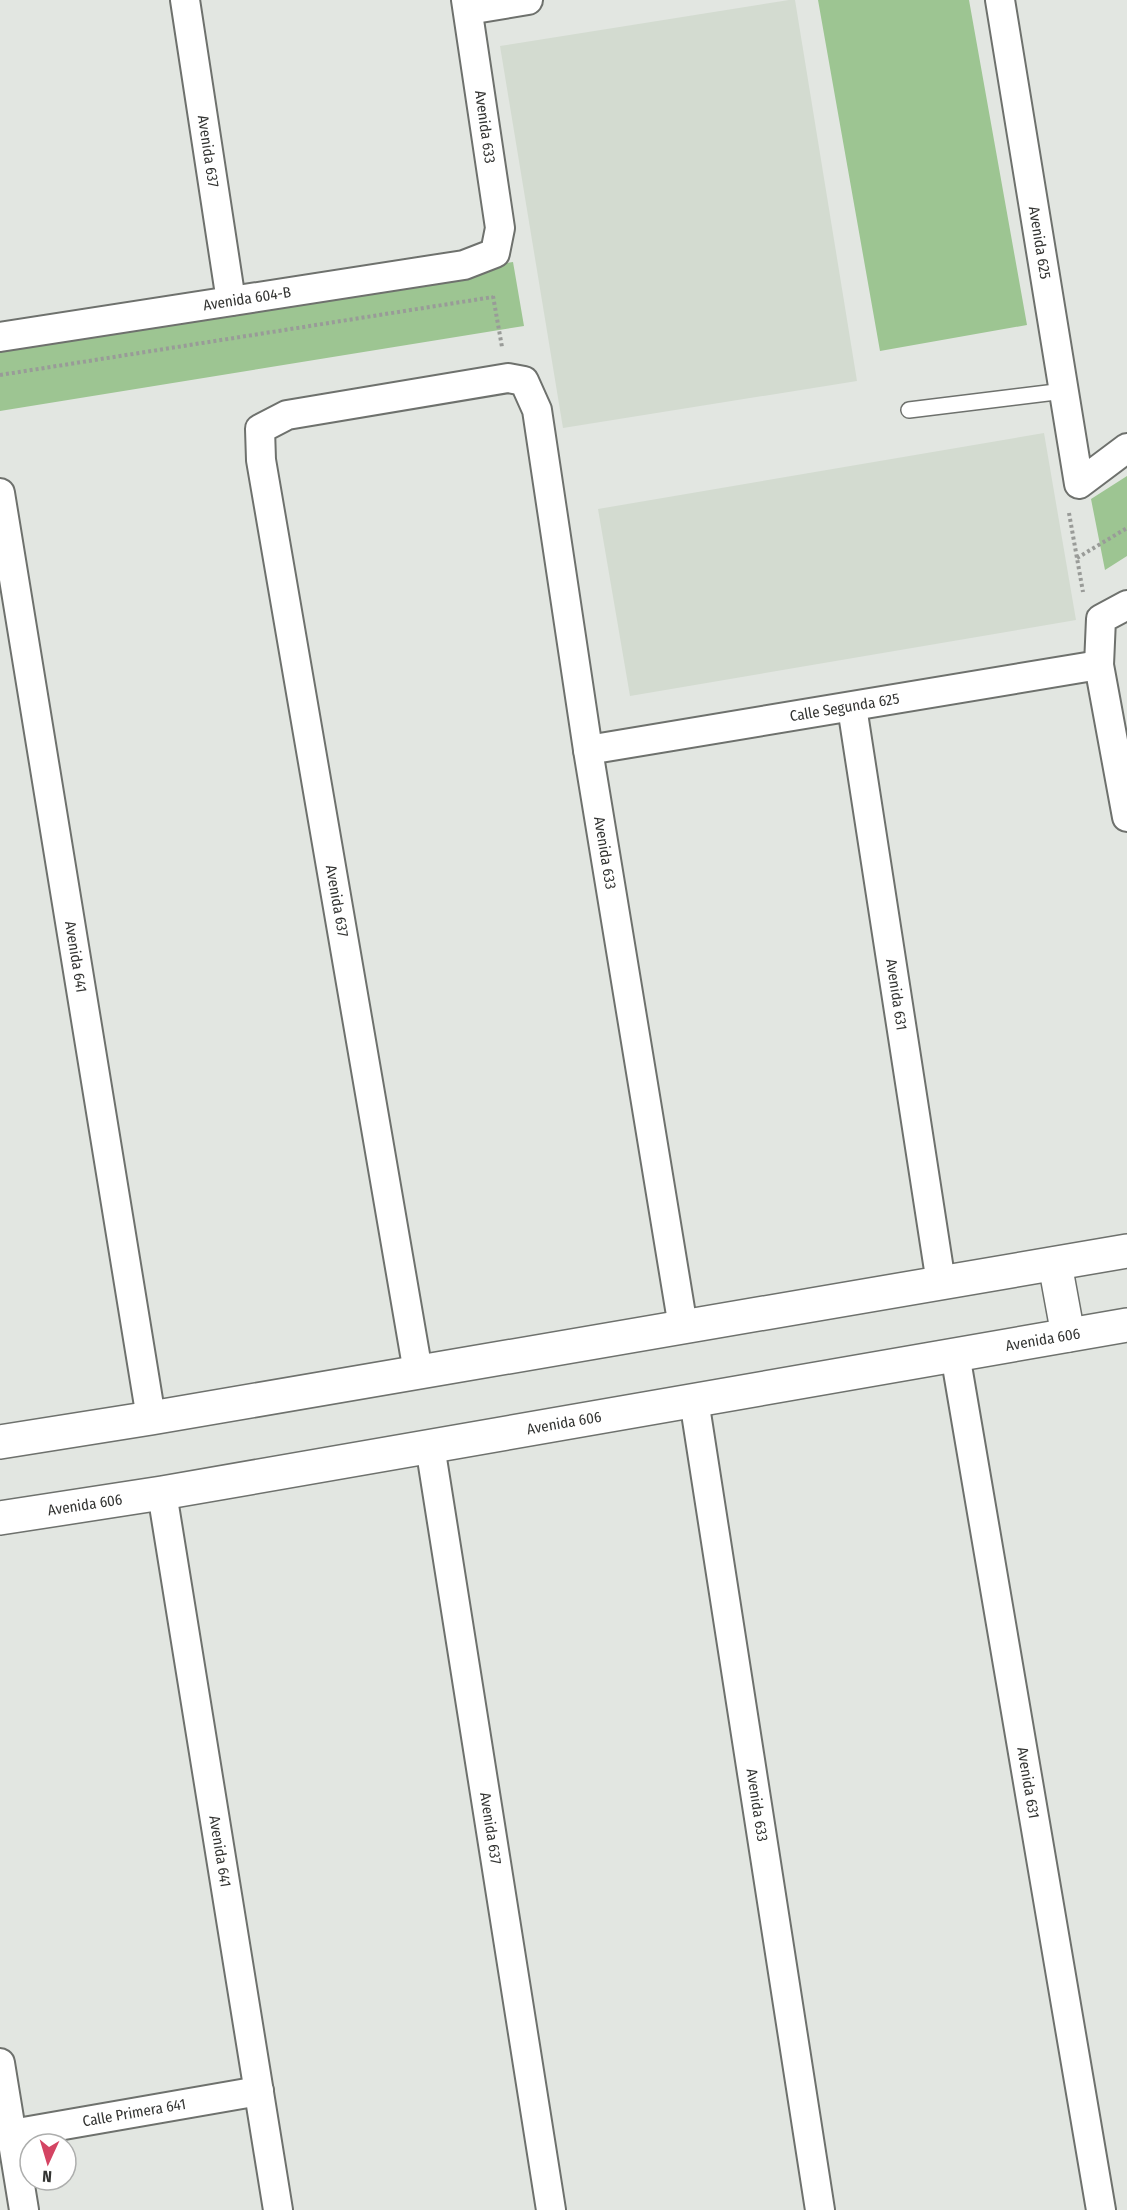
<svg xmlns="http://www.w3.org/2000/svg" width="1127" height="2210" viewBox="0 0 1127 2210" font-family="'Fira Sans Condensed',sans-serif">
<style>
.built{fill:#d3dbd0}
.green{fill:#9dc592}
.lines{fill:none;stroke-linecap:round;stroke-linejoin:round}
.service-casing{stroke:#6e716d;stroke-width:18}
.minor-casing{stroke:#6e716d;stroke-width:32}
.tertiary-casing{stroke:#6e716d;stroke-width:36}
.path{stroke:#999b98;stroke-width:4;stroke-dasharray:3 3;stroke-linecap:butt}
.service{stroke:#fff;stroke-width:15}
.minor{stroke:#fff;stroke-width:28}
.tertiary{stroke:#fff;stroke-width:33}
.labels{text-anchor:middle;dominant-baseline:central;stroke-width:4.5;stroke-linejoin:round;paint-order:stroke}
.street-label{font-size:15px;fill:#333432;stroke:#fff}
</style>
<rect width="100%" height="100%" fill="#e2e6e1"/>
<path class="built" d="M789,0H795L857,381L563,428L500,46Z
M1044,433L1076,620L630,696L598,509Z"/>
<path class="green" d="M818,0H969L1027,325L880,351Z
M513,262L524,326L0,411V346Z
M1127,476V556L1105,570L1091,499Z"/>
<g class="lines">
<g class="service-casing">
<path id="service" d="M909,410L1064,391"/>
</g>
<g class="minor-casing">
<g id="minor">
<path id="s1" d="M185,0L231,301"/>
<path id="s2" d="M1000,0L1079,484L1127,448"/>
<path d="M468,10L528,0"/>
<path id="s3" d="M0,337L464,265L495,253L500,228L466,0"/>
<path id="s4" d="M0,493L151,1418"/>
<path d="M1127,605L1101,619L1099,665L1127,817"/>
<path id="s5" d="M852,707L941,1283"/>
<path id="s6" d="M588,750L1099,665"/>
<path id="s7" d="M955,1354L1101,2210"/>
<path id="s8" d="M418,1372L261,460L260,429L287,415L508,378L524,381L537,410L588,750L683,1327"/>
<path id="s9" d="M694,1400L820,2210"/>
<path id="s10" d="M430,1446L551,2210"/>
<path id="s11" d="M162,1493L278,2210"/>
<path d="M0,2063L24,2210"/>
<path id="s12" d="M12,2134L259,2091"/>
</g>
</g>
<g class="tertiary-casing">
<g id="tertiary">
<path d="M1055,1264L1068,1335"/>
<path d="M0,1442L151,1418L1127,1251"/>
<path id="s13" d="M0,1518L162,1493L1127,1325"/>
</g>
</g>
<path class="path" d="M493,296L502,347
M0,375L493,297
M1069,513L1083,592
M1077,558L1127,528"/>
<use href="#service" class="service"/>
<use href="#minor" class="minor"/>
<use href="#tertiary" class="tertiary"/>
</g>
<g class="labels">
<g class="street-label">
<text transform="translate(485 127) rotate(82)">Avenida 633</text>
<text stroke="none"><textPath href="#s1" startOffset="153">Avenida 637</textPath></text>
<text stroke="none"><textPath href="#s2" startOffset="246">Avenida 625</textPath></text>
<text stroke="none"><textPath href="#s3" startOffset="250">Avenida 604-B</textPath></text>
<text stroke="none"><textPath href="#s6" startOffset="260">Calle Segunda 625</textPath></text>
<text stroke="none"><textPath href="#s8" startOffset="1707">Avenida 633</textPath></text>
<text transform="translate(337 901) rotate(80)">Avenida 637</text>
<text stroke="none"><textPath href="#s4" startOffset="470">Avenida 641</textPath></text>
<text stroke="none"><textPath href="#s5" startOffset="291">Avenida 631</textPath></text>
<text stroke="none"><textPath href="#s13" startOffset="1058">Avenida 606</textPath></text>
<text stroke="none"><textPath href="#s13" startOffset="572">Avenida 606</textPath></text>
<text stroke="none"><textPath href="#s13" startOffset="86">Avenida 606</textPath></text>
<text stroke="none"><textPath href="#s7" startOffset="435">Avenida 631</textPath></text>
<text stroke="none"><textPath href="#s9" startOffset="410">Avenida 633</textPath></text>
<text stroke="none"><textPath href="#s10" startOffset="387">Avenida 637</textPath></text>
<text stroke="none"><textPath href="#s11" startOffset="363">Avenida 641</textPath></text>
<text stroke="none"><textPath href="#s12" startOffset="124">Calle Primera 641</textPath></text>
</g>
</g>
<g transform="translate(48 2162) rotate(184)"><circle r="28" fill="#ffffff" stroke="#adaead" stroke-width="1.5"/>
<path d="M0-4.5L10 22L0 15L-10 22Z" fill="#d44463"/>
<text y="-9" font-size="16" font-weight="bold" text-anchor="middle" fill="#333432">N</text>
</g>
</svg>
